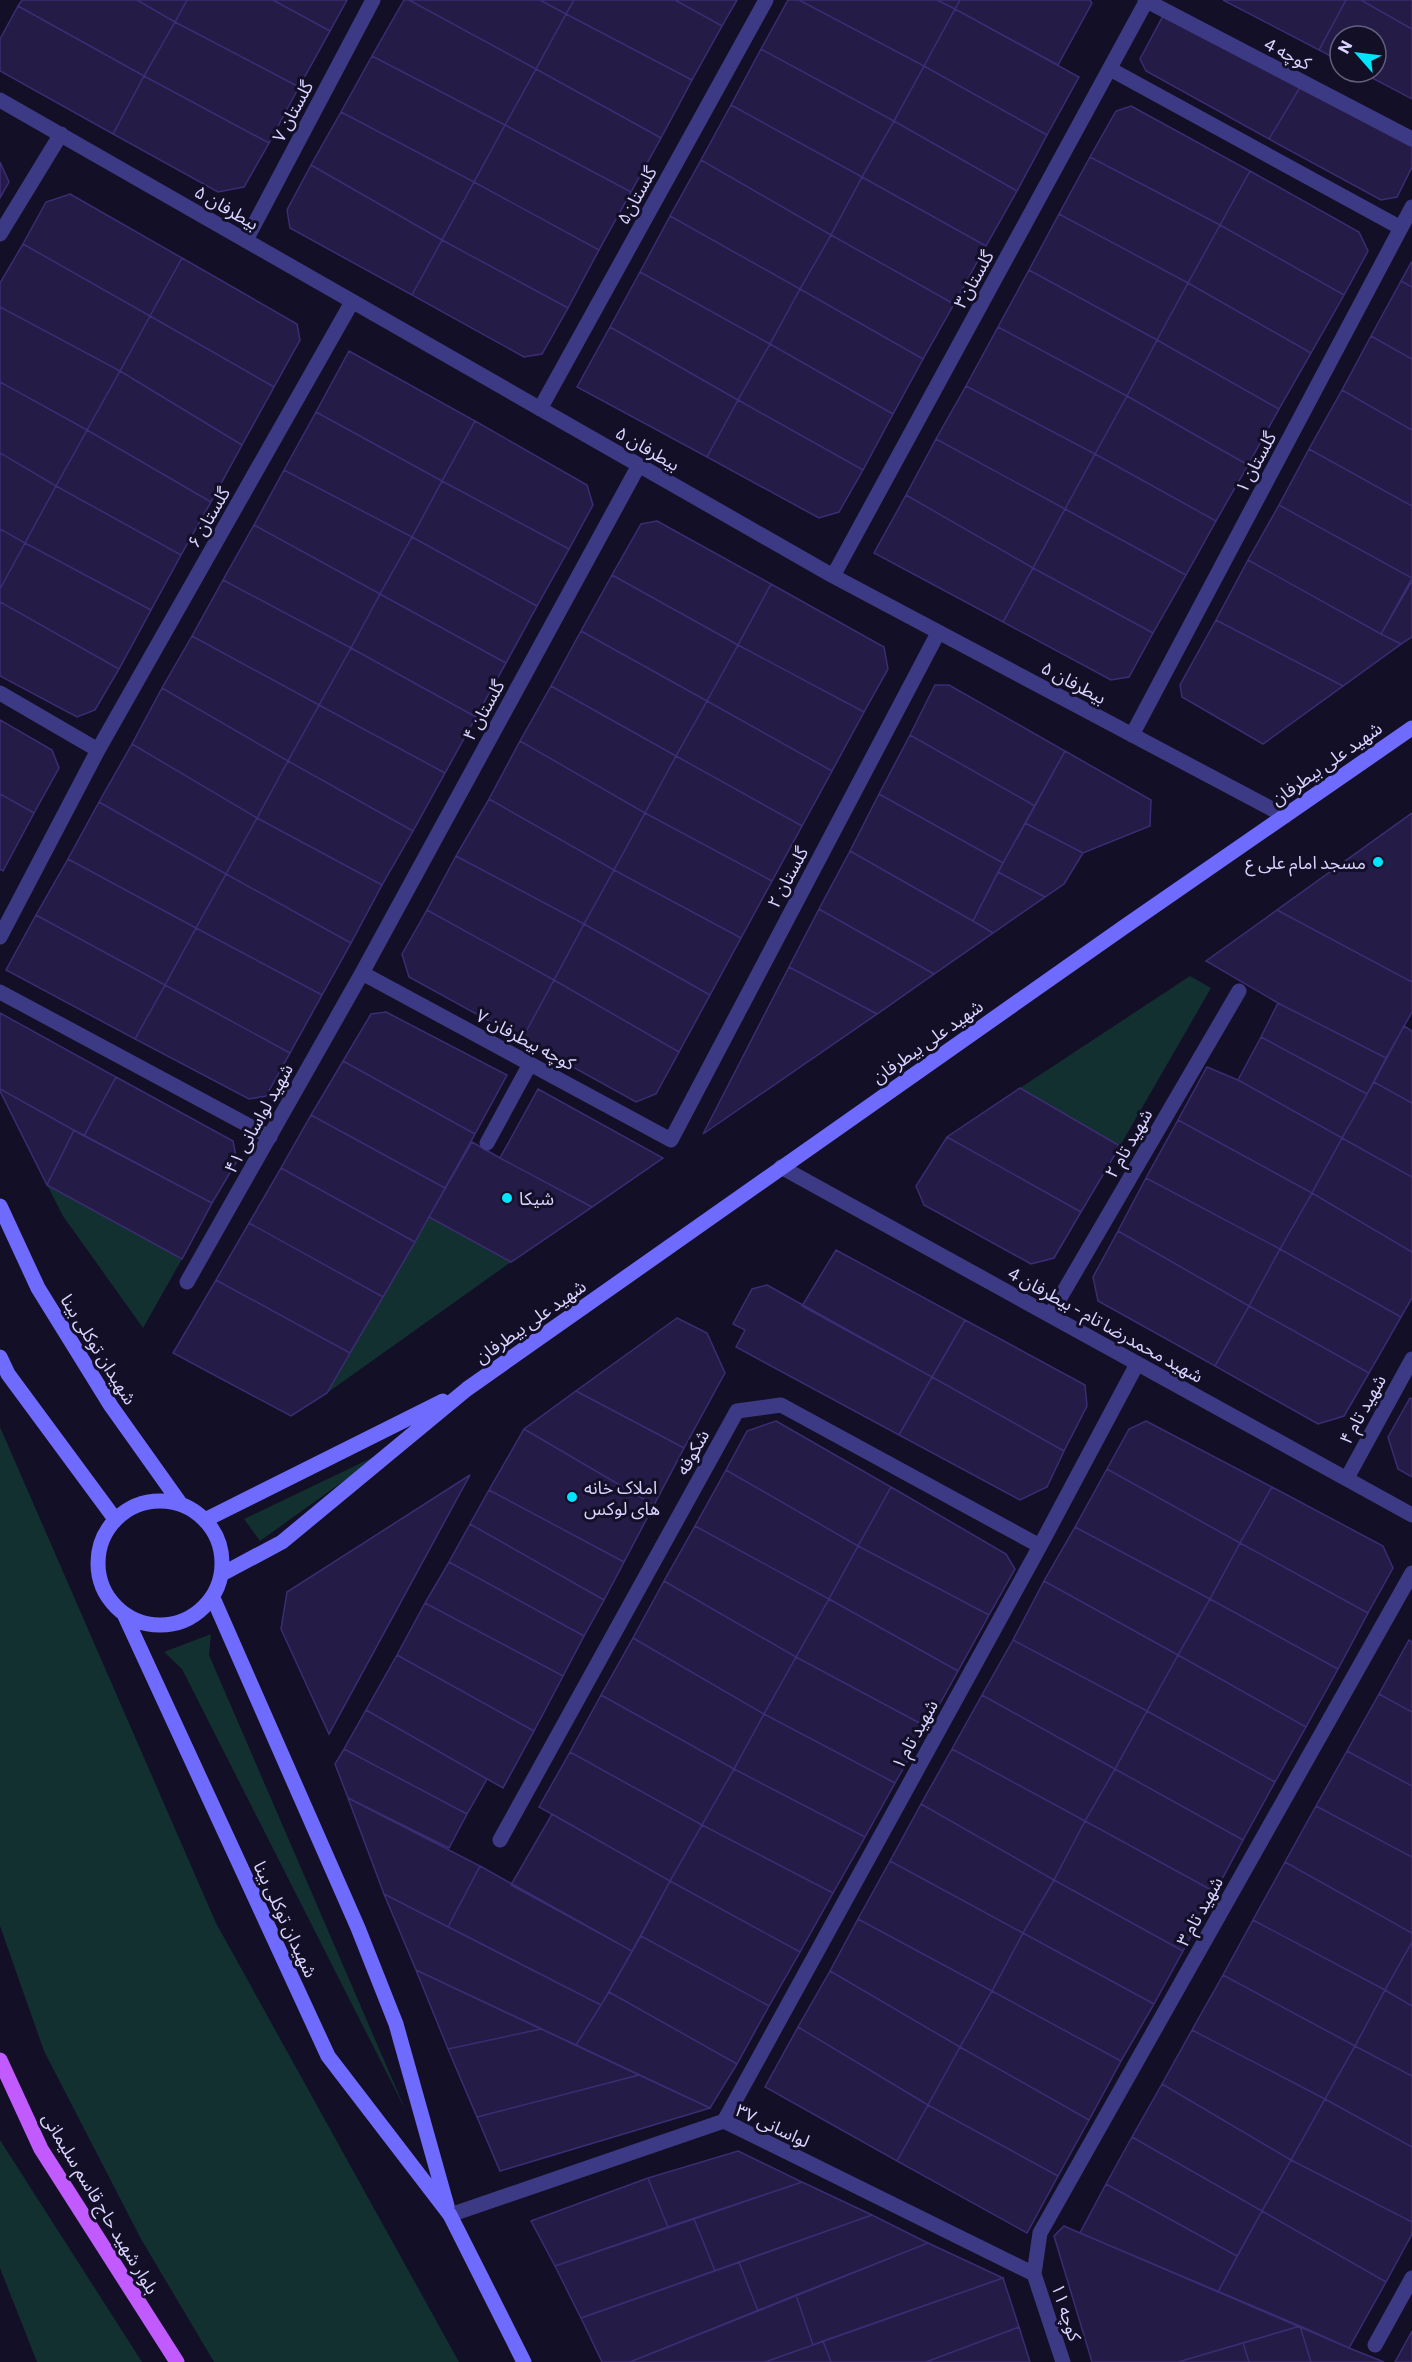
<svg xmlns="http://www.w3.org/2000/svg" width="1412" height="2362" viewBox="0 0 1412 2362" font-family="Commissioner,'Noto Sans Arabic',sans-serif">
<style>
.green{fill:#12302f}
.building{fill:#241b47;stroke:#3b2d73;stroke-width:1.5}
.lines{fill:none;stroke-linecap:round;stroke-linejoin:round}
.street{stroke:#3d3a85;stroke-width:15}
.secondary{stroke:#6f6bff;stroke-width:15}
.primary{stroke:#c25bff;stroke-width:15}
.poi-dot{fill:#00e5ff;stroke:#130f26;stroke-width:2}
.labels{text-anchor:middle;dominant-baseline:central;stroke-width:6;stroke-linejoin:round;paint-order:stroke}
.street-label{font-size:18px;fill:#d9d4ff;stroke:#130f26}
.poi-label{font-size:18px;fill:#d9d4ff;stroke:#130f26;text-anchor:start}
</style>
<rect width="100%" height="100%" fill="#130f26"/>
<path class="green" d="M1190,976L1211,988L1120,1146L1020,1088Z
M47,1185L182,1259L143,1328L63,1216Z
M429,1217L511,1262L327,1393Z
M0,1427L216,1923L459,2362H214L141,2239L44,2051L0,1926Z
M384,1452L260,1541L244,1519Z
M211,1634L209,1655L406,2111L182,1669L164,1652Z
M0,2140L142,2362H37L0,2268Z"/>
<path class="building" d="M22,0H137L175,22L144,76L18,6Z
M137,0H187L175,22Z
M187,0H273L330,31L299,87L175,22Z
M273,0H347L330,31Z
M404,0H409L536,69L505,125L372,56Z
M409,0H540L566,14L536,69Z
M540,0H574L566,14Z
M574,0H675L722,26L692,80L566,14Z
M675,0H737L722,26Z
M788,0H799L924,66L894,121L761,49Z
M799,0H937L955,9L924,66Z
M937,0H960L955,9Z
M960,0H1090L1092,3L1058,65L955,9Z
M1223,0H1346L1319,50Z
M1346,0H1361L1412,29V99L1361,72H1376V36H1340V61L1319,50Z
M1361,0H1412V29Z
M18,6L144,76L113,134L0,71V39Z
M955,9L1079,77L1047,135L924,66Z
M566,14L692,80L661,138L536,69Z
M1164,14L1302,84L1269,139L1146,71L1140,59Z
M175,22L299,87L269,143L144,76Z
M761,49L894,121L862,177L731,105Z
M372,56L505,125L474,182L341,112Z
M924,66L1047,135L1017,191L894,121Z
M536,69L661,138L631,192L505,125Z
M144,76L269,143L244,187L218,192L113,134Z
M1302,84L1412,146V167L1397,197L1381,200L1269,139Z
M731,105L862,177L831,235L701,160Z
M1131,106L1250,171L1220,225L1090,157L1116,111Z
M341,112L474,182L442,240L311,165Z
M894,121L1017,191L986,246L862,177Z
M505,125L631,192L599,250L474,182Z
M1090,157L1220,225L1188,283L1059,214Z
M701,160L831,235L800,289L670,216Z
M0,162L9,182L0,198Z
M311,165L442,240L412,295L290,228L287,210Z
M1250,171L1359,232L1368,251L1344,295L1220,225Z
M862,177L986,246L954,304L831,235Z
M474,182L599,250L568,308L442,240Z
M70,194L182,258L150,316L23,244L46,202Z
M1059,214L1188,283L1157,340L1029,270Z
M670,216L800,289L770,344L640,272Z
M1220,225L1344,295L1311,353L1188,283Z
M831,235L954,304L923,359L800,289Z
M442,240L568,308L542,354L524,357L412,295Z
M23,244L150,316L120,371L0,307V283Z
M182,258L297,324L300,340L274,387L150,316Z
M1412,261V287L1401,281Z
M1029,270L1157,340L1127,396L998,327Z
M640,272L770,344L738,400L610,327Z
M1401,281L1412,287V359L1371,336Z
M1188,283L1311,353L1279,409L1157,340Z
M800,289L923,359L893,414L770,344Z
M0,307L120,371L87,430L0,382Z
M150,316L274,387L242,445L120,371Z
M610,327L738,400L707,457L577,387Z
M998,327L1127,396L1095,454L966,386Z
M1371,336L1412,359V430L1342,390Z
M1157,340L1279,409L1248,465L1127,396Z
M770,344L893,414L863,470L738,400Z
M349,351L475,421L442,481L316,412Z
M120,371L242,445L211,502L87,430Z
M0,382L87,430L56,486L0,453Z
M966,386L1095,454L1065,509L936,439Z
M1342,390L1412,430V506L1309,449Z
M1127,396L1248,465L1216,521L1095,454Z
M738,400L863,470L839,512L819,518L707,457Z
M316,412L442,481L412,537L284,470Z
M475,421L587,485L593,505L569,549L442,481Z
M87,430L211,502L181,555L56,486Z
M936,439L1065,509L1033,568L906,495Z
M1309,449L1412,506V578L1279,505Z
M0,453L56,486L25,543L0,529Z
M1095,454L1216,521L1186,575L1065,509Z
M284,470L412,537L380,594L254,525Z
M442,481L569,549L537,606L412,537Z
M56,486L181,555L151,610L25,543Z
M906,495L1033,568L1003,622L874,553Z
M1279,505L1412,578L1381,634L1248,560Z
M1065,509L1186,575L1153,633L1033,568Z
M657,521L771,584L738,645L612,575L641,524Z
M254,525L380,594L351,648L223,580Z
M0,529L25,543L0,589Z
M412,537L537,606L506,663L380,594Z
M25,543L151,610L119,669L0,602V589Z
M1248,560L1381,634L1401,644L1343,686L1216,620Z
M1033,568L1153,633L1129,677L1111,680L1003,622Z
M612,575L738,645L707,701L581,631Z
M223,580L351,648L319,705L192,636Z
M1412,581V637L1401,644L1381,634Z
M771,584L884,647L888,669L864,712L738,645Z
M380,594L506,663L476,717L351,648Z
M0,602L119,669L95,710L77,717L0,676Z
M1216,620L1343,686L1263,744L1182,697L1180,685Z
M581,631L707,701L676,756L551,686Z
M192,636L319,705L288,761L162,688Z
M738,645L864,712L832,771L707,701Z
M351,648L476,717L445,773L319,705Z
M935,685H949L1065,751L1035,806L910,735Z
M551,686L676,756L645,813L520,741Z
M162,688L288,761L257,818L132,744Z
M707,701L832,771L802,826L676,756Z
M319,705L445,773L413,831L288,761Z
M0,720L52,750L59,768L34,813L0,794Z
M910,735L1035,806L1003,863L879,794Z
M520,741L645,813L614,870L489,799Z
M132,744L257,818L226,874L99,802Z
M1065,751L1151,800L1150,826L1083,853L1025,823Z
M676,756L802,826L772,881L645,813Z
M288,761L413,831L382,885L257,818Z
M0,794L34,813L3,871L0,869Z
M879,794L1003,863L973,921L850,851Z
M489,799L614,870L584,924L456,856Z
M99,802L226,874L196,928L68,859Z
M645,813L772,881L741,938L614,870Z
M1412,813V982L1277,910Z
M257,818L382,885L351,943L226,874Z
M1025,823L1083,853L1064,884L1045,897L998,872Z
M850,851L973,921L993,933L934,974L819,909Z
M456,856L584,924L554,980L427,910Z
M68,859L196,928L165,985L36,915Z
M614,870L741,938L710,995L584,924Z
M998,872L1045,897L993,933L973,921Z
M226,874L351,943L322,995L196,928Z
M819,909L934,974L877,1014L789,967Z
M427,910L554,980L522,1039L409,977L402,954Z
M1277,910L1412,982V1012L1386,1058L1278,1003L1206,961Z
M36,915L165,985L135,1039L6,970Z
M584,924L710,995L679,1052L554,980Z
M196,928L322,995L290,1053L165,985Z
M789,967L877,1014L703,1134Z
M554,980L679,1052L656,1094L636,1102L522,1039Z
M165,985L290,1053L266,1096L249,1099L135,1039Z
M1278,1003L1386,1058L1367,1094L1261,1037Z
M386,1012L507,1075L475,1134L343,1061L371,1014Z
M0,1013L116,1077L84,1136L0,1089Z
M1404,1026L1412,1031V1103L1374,1082Z
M1261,1037L1367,1094L1342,1138L1238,1080Z
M343,1061L475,1134L445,1188L311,1115Z
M1207,1067L1238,1080L1342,1138L1312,1193L1178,1120Z
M116,1077L233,1141L237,1161L212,1203L84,1136Z
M1374,1082L1412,1103V1177L1342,1138Z
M1020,1088L1120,1146L1081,1212L947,1137Z
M0,1089L74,1130L47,1185L0,1091Z
M538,1089L663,1158L592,1207L500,1158Z
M311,1115L445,1188L415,1242L281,1168Z
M1178,1120L1312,1193L1280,1249L1146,1178Z
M74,1130L212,1203L182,1259L47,1185Z
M947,1137L1081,1212L1054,1258L1031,1264L924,1205L916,1186Z
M1342,1138L1412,1177V1252L1312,1193Z
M472,1142L500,1158L592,1207L511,1262L429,1217Z
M281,1168L415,1242L383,1297L249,1223Z
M1146,1178L1280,1249L1249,1306L1118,1231Z
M1312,1193L1412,1252V1298L1401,1317L1280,1249Z
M249,1223L383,1297L350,1353L216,1280Z
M1118,1231L1249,1306L1215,1366L1098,1301L1093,1277Z
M1280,1249L1401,1317L1369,1373L1249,1306Z
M836,1250L965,1320L932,1377L802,1306Z
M216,1280L350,1353L327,1393L291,1416L173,1353Z
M767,1285L932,1377L899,1435L736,1347L745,1330L733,1324L752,1289Z
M1249,1306L1369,1373L1344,1416L1318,1424L1215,1366Z
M677,1318L707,1333L725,1373L684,1448L576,1391Z
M965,1320L1085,1385L1087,1406L1064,1451L932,1377Z
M932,1377L1064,1451L1047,1487L1020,1500L899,1435Z
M576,1391L684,1448L654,1505L524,1429Z
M1410,1398L1412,1399V1477L1398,1469L1388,1437Z
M776,1421L891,1487L858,1546L726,1470L747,1431Z
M1146,1421L1272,1487L1240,1543L1107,1469L1129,1429Z
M524,1429L654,1505L624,1562L489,1490Z
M1107,1469L1240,1543L1210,1599L1075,1527Z
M726,1470L858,1546L829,1599L695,1526Z
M470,1475L329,1734L281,1629L287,1592Z
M891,1487L1006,1554L1015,1569L989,1615L858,1546Z
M1272,1487L1383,1546L1393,1568L1368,1613L1240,1543Z
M489,1490L624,1562L604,1600L470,1524Z
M470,1524L604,1600L584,1636L449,1562Z
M695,1526L829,1599L796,1657L664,1581Z
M1075,1527L1210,1599L1178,1655L1044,1581Z
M1240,1543L1368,1613L1338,1669L1210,1599Z
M858,1546L989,1615L958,1671L829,1599Z
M449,1562L584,1636L563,1676L425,1603Z
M664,1581L796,1657L764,1714L633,1638Z
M1044,1581L1178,1655L1147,1711L1013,1640Z
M829,1599L958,1671L927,1727L796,1657Z
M1210,1599L1338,1669L1306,1727L1178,1655Z
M425,1603L563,1676L534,1731L397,1655Z
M633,1638L764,1714L734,1769L601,1695Z
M1013,1640L1147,1711L1115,1769L982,1695Z
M1409,1640L1412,1642V1712L1379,1694Z
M397,1655L534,1731L503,1788L366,1710Z
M1178,1655L1306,1727L1275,1782L1147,1711Z
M796,1657L927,1727L895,1783L764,1714Z
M1379,1694L1412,1712V1786L1347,1751Z
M601,1695L734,1769L702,1825L570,1752Z
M982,1695L1115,1769L1085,1821L952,1749Z
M366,1710L487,1779L467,1814L344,1749Z
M1147,1711L1275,1782L1243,1840L1115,1769Z
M764,1714L895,1783L865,1837L734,1769Z
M344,1749L467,1814L449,1848L348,1798L335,1764Z
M952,1749L1085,1821L1054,1880L921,1804Z
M1347,1751L1412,1786V1857L1316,1806Z
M570,1752L702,1825L670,1881L539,1807Z
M734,1769L865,1837L833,1893L702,1825Z
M1115,1769L1243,1840L1215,1892L1085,1821Z
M348,1798L480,1866L448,1927L384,1894Z
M921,1804L1054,1880L1023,1933L890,1861Z
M1316,1806L1412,1857V1933L1285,1862Z
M552,1814L670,1881L632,1951L511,1885Z
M1085,1821L1215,1892L1183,1951L1054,1880Z
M702,1825L833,1893L800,1952L670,1881Z
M890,1861L1023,1933L992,1991L858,1919Z
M1285,1862L1412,1933V1942L1385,1990L1253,1920Z
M480,1866L632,1951L601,2005L448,1927Z
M1054,1880L1183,1951L1154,2004L1023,1933Z
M670,1881L800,1952L769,2006L641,1936Z
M384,1894L601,2005L576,2045L416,1970Z
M858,1919L992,1991L960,2047L830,1971Z
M1253,1920L1385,1990L1355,2046L1223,1975Z
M1023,1933L1154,2004L1121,2061L992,1991Z
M641,1936L769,2006L737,2064L609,1992Z
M1412,1942V2006L1385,1990Z
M416,1970L541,2029L448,2049Z
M830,1971L960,2047L928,2105L798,2027Z
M1223,1975L1355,2046L1325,2099L1192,2030Z
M1385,1990L1412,2006V2076L1355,2046Z
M992,1991L1121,2061L1089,2120L960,2047Z
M609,1992L737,2064L710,2108L576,2045Z
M798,2027L928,2105L897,2161L765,2087Z
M541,2029L639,2075L477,2117L448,2049Z
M1192,2030L1325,2099L1291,2160L1162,2084Z
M1355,2046L1412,2076V2147L1325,2099Z
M960,2047L1089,2120L1058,2176L928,2105Z
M639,2075L710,2108L500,2171L477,2117Z
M1162,2084L1291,2160L1262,2211L1132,2137Z
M1325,2099L1412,2147V2222L1291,2160Z
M928,2105L1058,2176L1027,2233L897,2161Z
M1132,2137L1262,2211L1237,2256L1106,2184Z
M738,2151L802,2182L668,2227L648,2178Z
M1291,2160L1412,2222V2234L1386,2282L1262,2211Z
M648,2178L668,2227L555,2266L531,2221Z
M802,2182L872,2215L715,2271L694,2219Z
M1106,2184L1237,2256L1218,2292L1080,2233Z
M1262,2211L1386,2282L1349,2348L1218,2292Z
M872,2215L928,2243L758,2311L739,2262Z
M694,2219L715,2271L581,2318L555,2266Z
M1064,2226L1080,2233L1300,2326L1178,2362H1092L1054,2236Z
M928,2243L1003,2278L813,2345L796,2295Z
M739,2262L758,2311L630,2362H602L581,2318Z
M1003,2278L1019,2327L926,2362H831L823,2341Z
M796,2295L813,2345L765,2362H630Z
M1300,2326L1311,2362H1249L1243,2343Z
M1300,2326L1349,2348L1384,2362H1311Z
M1019,2327L1030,2362H926Z
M1412,2331V2362H1395Z
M823,2341L831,2362H765L813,2345Z
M1243,2343L1249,2362H1178Z"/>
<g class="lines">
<path class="street" d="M1145,0L1412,139
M1110,69L1401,228
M0,100L833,576L1285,816
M0,234L61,134
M246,240L373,0
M540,409L766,0
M833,576L1147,0
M0,693L98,750
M1132,735L1412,207
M0,937L98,750L352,302
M362,973L671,1140L938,633
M0,992L270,1137
M487,1143L530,1064
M781,1167L1412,1515
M187,1282L362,973L639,465
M1050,1315L1239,991
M1347,1478L1412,1359
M500,1840L737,1411L781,1405L1040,1546
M724,2121L1040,1546L1137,1364
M450,2215L724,2121L1034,2274
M1375,2345L1412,2278
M1063,2362L1034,2274L1040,2233L1412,1573"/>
<path class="secondary" d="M0,1206L38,1288L111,1406L180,1503
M0,1357L8,1374L115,1519
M98 1563a62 62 0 1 1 124 0a62 62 0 1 1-124 0Z
M205,1520L443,1401
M222,1574L282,1542L467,1389L1124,927L1412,728
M213,1598L358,1928L396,2024L447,2206
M125,1616L328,2056L450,2215L524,2362"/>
<path class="primary" d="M0,2060L41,2149L177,2362"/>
</g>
<g class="poi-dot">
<circle cx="1378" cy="862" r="6"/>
<circle cx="507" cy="1198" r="6"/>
<circle cx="572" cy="1497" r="6"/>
</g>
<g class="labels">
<g class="street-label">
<text transform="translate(1288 53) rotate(27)">کوچه 4</text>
<text transform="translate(292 111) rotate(-62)">گلستان ۷</text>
<text transform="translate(636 195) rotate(-61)">گلستان۵</text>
<text transform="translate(227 207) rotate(30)">بیطرفان ۵</text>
<text transform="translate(973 279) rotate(-61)">گلستان۳</text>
<text transform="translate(648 448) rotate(30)">بیطرفان ۵</text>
<text transform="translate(1255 462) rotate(-62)">گلستان ۱</text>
<text transform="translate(208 517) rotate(-60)">گلستان ۶</text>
<text transform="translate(1074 682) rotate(28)">بیطرفان ۵</text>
<text transform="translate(483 710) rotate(-61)">گلستان ۴</text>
<text transform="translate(1326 763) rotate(-35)">شهید علی بیطرفان</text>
<text transform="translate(787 877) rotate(-62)">گلستان ۲</text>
<text transform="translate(526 1039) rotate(28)">کوچه بیطرفان ۷</text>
<text transform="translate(927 1041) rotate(-35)">شهید علی بیطرفان</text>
<text transform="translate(258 1118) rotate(-61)">شهید لواسانی ۴۱</text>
<text transform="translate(1128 1143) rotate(-60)">شهید تام ۲</text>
<text transform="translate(530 1321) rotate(-35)">شهید علی بیطرفان</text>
<text transform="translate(1106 1324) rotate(29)">شهید محمدرضا تام - بیطرفان 4</text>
<text transform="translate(99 1349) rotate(58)">شهیدان توکلی بینا</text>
<text transform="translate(1362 1409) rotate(-61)">شهید تام ۴</text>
<text transform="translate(692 1452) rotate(-61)">شکوفه</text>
<text transform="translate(914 1734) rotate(-61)">شهید تام ۱</text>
<text transform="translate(1199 1911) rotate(-61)">شهید تام ۳</text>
<text transform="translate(286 1919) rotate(65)">شهیدان توکلی بینا</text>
<text transform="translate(773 2125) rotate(25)">لواسانی ۳۷</text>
<text transform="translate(101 2203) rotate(59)">بلوار شهید حاج قاسم سلیمانی</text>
<text transform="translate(1067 2312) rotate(72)">کوچه ۱۱</text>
</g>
<g class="poi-label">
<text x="1366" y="862" text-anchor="end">مسجد امام علی ع</text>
<text x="519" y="1198">شیکا</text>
<text x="584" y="1487">املاک خانه<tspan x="584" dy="21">های لوکس</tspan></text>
</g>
</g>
<g transform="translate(1358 54) rotate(298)"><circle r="28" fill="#130f26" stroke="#625e7d" stroke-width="1.5"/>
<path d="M0-4.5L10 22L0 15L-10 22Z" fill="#00e5ff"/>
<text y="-9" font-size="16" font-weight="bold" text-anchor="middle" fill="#d9d4ff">N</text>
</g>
</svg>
